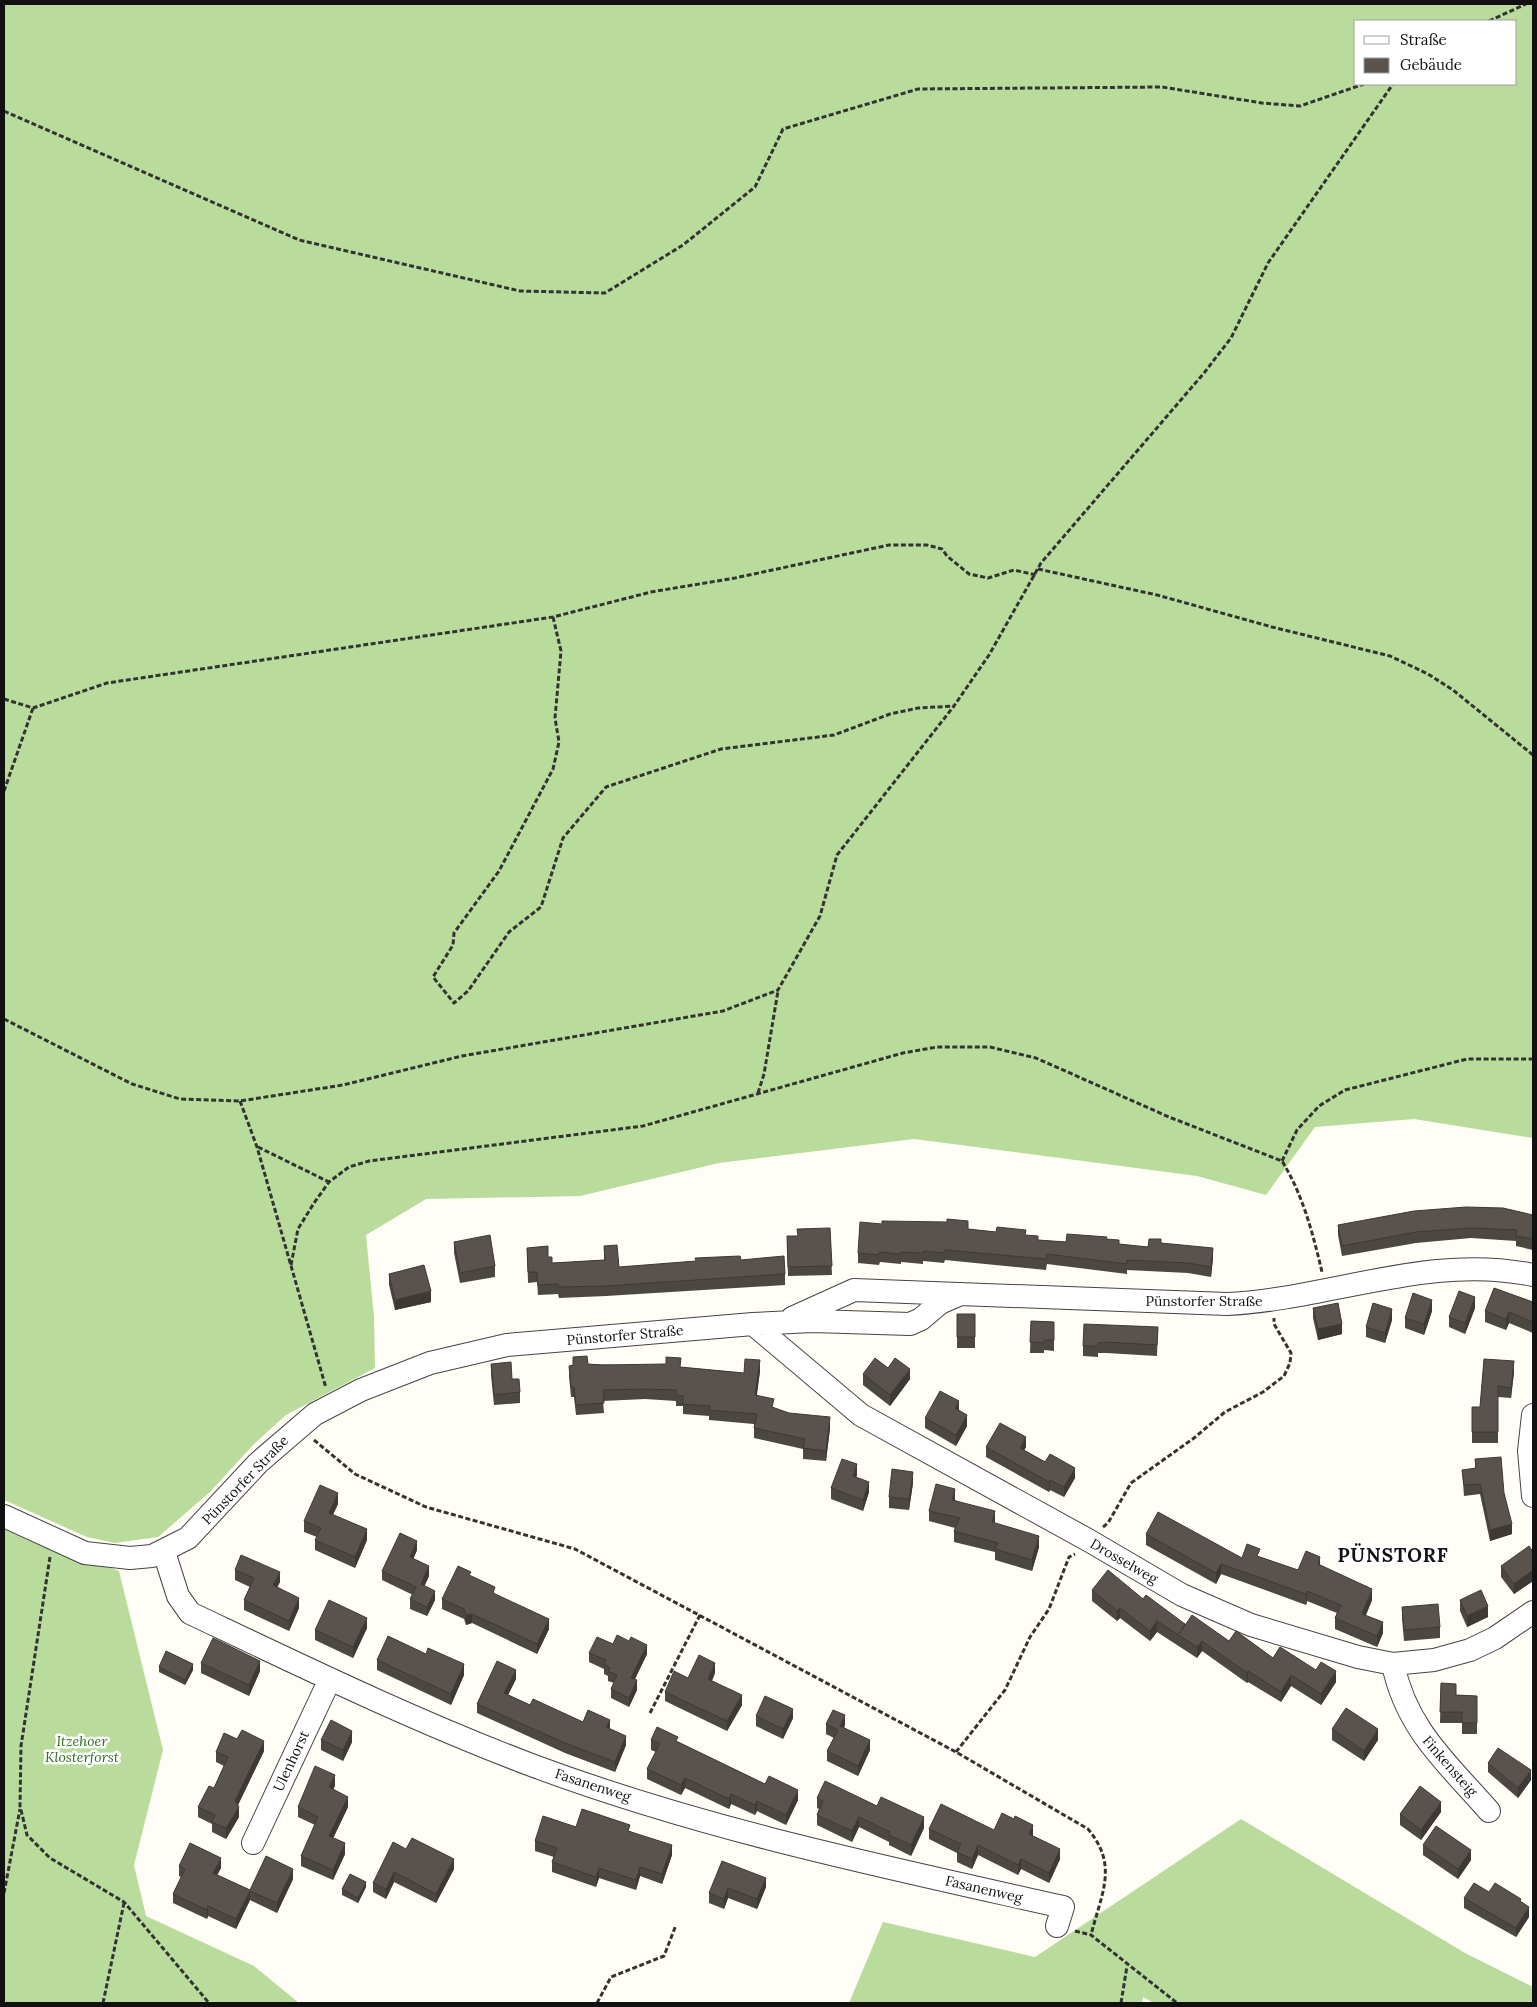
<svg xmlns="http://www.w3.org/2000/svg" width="1537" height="2007" viewBox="0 0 1537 2007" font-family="Lora,serif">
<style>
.forest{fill:#b9dc9c;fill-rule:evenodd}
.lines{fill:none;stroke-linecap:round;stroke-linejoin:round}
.minor-casing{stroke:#444;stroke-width:24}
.path{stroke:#333;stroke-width:3;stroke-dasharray:5 2.5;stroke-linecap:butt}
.minor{stroke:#fff;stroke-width:22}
.wall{fill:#4d4742}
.shaded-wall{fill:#3f3936}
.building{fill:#5a524d;stroke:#3f3936}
.labels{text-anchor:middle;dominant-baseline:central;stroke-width:5;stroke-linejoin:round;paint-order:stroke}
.street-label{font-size:14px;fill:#111;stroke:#fff}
.park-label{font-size:14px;font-style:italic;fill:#2f6b1f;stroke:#fff}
.district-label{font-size:19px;font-weight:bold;letter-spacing:1px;fill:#111;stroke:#fff}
</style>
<rect width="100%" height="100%" fill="#fffdf5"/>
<path class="forest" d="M4,4H1533V1138L1414,1119L1315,1127L1266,1195L1197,1176L914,1139L719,1163L580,1196L426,1199L366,1235L374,1317L375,1368L286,1415L253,1445L210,1492L158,1537L115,1543L87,1537L4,1500ZM1356,21H1516V84H1356Z
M4,1529L119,1571L163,1750L134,1865L146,1916L254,1966L299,2003H4Z
M1241,1819L1465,1953L1533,1987V2003H1154L1143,1997L1142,2003H849L883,1922L1035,1957Z"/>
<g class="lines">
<g class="minor-casing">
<path id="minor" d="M792,1318L854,1290L1227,1304C1330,1299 1430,1253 1533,1275
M753,1324L861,1415L1088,1540L1182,1595L1251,1625L1358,1657L1393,1664L1434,1660L1470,1650L1495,1638L1533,1612
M1533,1415L1529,1451L1533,1496
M4,1516L85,1553L130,1558L152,1556L188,1538L258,1463L315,1414L361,1390L430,1363L507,1345L753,1324L813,1321L910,1324L921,1319L940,1303L961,1294
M164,1552L178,1596L190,1613C304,1667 417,1722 534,1766C706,1830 885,1867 1063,1907L1057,1926
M1393,1664C1406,1729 1448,1764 1489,1811
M253,1843L330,1679"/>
</g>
<path class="path" d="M1489,21L1526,4
M4,111L299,240L520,291L605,293L683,245L755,187L783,129L918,89L1162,87L1262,103L1300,106L1364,84
M1038,569L1157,595L1272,627L1390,656L1428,674L1453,690L1533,755
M553,617L561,651L555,718L559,742L553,769L499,871L454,933L453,945L433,977L454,1003L468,991L509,932L541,907L563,838L606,787L721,749L834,735L890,714L918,708L954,706
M4,699L33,708L107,683L553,617L651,592L735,578L889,545H927L942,549L947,556L969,574L988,578L1014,570L1036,575
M4,791L33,708
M4,1019L132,1084L180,1099L240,1101L343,1085L462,1056L723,1011L778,990L820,916L837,855L954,706L989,655L1041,563L1204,373L1231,338L1268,263L1393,84
M758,1093L764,1074L778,991
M240,1101L257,1147L326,1388
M258,1147L329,1182
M1282,1161L1297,1130L1319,1106L1345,1090L1467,1059H1533
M291,1265L298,1229L314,1203L329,1182L349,1167L369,1161L643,1126L903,1053L937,1047H990L1036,1058L1169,1117L1282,1161C1303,1195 1313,1234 1322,1272
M314,1440L355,1474L426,1507L575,1549L956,1752L1088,1829C1119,1866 1101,1894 1091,1935
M1103,1527L1108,1523L1131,1483L1194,1438L1225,1412L1263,1392L1284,1376L1290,1363L1291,1353L1274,1324V1318
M50,1557L21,1746L20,1806L27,1835L50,1858L124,1902L209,2003
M650,1713L700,1615
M956,1752L1005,1690L1030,1637L1049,1609L1069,1557L1075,1554
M4,1893L20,1809
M1075,1931L1091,1935L1177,2003
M103,2003L124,1903
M597,2003L611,1977L664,1956L676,1925
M1121,2003L1127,1966"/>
<use href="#minor" class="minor"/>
</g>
<path class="wall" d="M1533,1215V1250L1516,1246V1241L1471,1238L1416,1243L1342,1256L1338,1235V1225Z
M882,1224L968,1229L1026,1235L1038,1240L1066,1242L1107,1239L1119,1244L1148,1247L1161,1243L1213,1258L1211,1277L1188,1273L1127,1270V1274L1047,1264L1046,1270L945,1260L944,1263L923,1261V1264L901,1262V1264L880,1262L879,1265L858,1263V1253Z
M830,1228L832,1275L788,1276L787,1236H797Z
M454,1242L495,1266V1277L460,1283L454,1253Z
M604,1246L619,1267L741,1260L785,1274V1285L606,1296L559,1298L558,1294L538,1295L537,1282L528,1283L527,1248L548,1257L552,1263L604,1260Z
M389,1274L431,1302L395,1310L389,1285Z
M1533,1302V1333L1509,1323L1506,1330L1485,1322V1311Z
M1313,1308L1342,1334L1318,1340L1313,1318Z
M1475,1308L1465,1334L1449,1327V1317Z
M1432,1311L1424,1335L1405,1328V1318Z
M957,1314H975V1348H957Z
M1392,1320L1385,1343L1366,1337V1327Z
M1031,1321L1054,1322V1351L1044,1350V1353H1030Z
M1158,1327L1157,1356L1106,1353H1098V1357L1083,1356V1346Z
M573,1357L588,1364L681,1367L744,1373L760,1371L757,1395L774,1408L830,1428L826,1461L803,1459V1449L754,1438V1424L709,1420V1416L683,1414V1406H676V1401L645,1399L603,1401L604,1413L576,1415L574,1397H571L569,1376V1366L573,1365Z
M1484,1359L1514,1372L1511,1398L1498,1397V1443H1472V1407H1480Z
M491,1364L512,1379L520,1392V1403L494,1405L491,1375Z
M888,1368L910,1379L890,1406L863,1385V1374Z
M925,1418L967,1426L956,1446L925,1428Z
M986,1447H1026L1024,1450L1075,1478L1064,1497L1050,1490L1049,1492L986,1457Z
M1475,1459L1504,1493L1512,1534L1490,1541L1480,1494L1464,1496L1462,1470L1475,1469Z
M857,1475L856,1477L869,1492L863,1511L831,1499V1488Z
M913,1483L909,1510L889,1508V1497Z
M955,1500L995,1521L994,1523L1039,1547L1032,1571L995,1560V1552L954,1542V1531L955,1528L929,1521V1511Z
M338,1504L333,1514L367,1540L355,1568L315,1550V1540L317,1537L304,1532V1521Z
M1146,1534L1242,1558L1260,1557L1298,1570L1320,1565L1372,1600L1366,1615L1383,1633L1377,1647L1335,1629V1618L1337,1613L1307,1601L1306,1605L1221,1574L1216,1584L1146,1545Z
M417,1550L413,1559L429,1576L424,1586L435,1600L427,1616L410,1609V1599L413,1595L382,1580V1571Z
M1533,1552V1581L1514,1594L1501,1577V1566Z
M235,1570L280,1582L277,1587L299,1608L289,1631L244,1610V1600L250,1587L235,1580Z
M471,1576L495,1594L549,1629L537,1654L472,1623L466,1625L464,1619L442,1609V1599Z
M1092,1590L1143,1599L1185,1624L1336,1682L1321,1705L1291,1686L1281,1702L1248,1682L1247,1683L1202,1651L1197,1658L1157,1632L1150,1641L1120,1618L1117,1621L1092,1601Z
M1460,1600L1488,1617L1467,1627L1460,1611Z
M1402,1607L1440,1627V1638L1404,1641L1402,1618Z
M367,1628L353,1658L315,1640V1630Z
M613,1644L647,1654L635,1679L637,1690L629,1707L611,1698V1689L614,1683L608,1681V1676L604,1674V1669L589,1662V1653Z
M377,1660L464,1675L451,1705L377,1670Z
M201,1663L260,1671L249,1696L201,1673Z
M159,1667L193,1670L185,1685L159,1672Z
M715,1673L712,1681L742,1705L727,1731L665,1701V1692L688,1678Z
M516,1679L508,1695L530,1705L583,1722L610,1729L626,1745L615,1772L565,1753L477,1713V1704Z
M1441,1683L1456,1695L1477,1696V1734H1462V1723H1440Z
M756,1716L793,1718L783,1739L756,1726Z
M826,1724L845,1725L844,1727L870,1750L858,1776L827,1761V1751L834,1738L826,1734Z
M1332,1729L1378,1740L1364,1761L1332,1740Z
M321,1740L352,1742L343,1761L321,1750Z
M651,1740L678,1742L798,1800L786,1825L757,1811L755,1815L731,1804L729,1809L685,1788L681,1795L647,1779V1769L656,1752L651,1750Z
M264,1751L238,1805L239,1817L226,1839L212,1832V1824L198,1817V1807L214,1788L224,1766L216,1762V1752Z
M1488,1763L1531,1780L1518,1798L1488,1772Z
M335,1786L333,1789L348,1807L333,1838L345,1854L333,1880L301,1866V1856L315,1825L298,1817V1807Z
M817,1798L924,1828L911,1856L889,1845V1842L859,1827L852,1842L817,1825V1815L819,1809L817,1808Z
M1441,1812L1421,1840L1400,1825V1814Z
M576,1827L630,1831L672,1855L662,1884L640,1876L636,1890L599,1878L596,1887L552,1872V1862L554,1857L535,1851V1841Z
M929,1829L994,1830L1033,1835V1836L1060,1859L1049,1883L1021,1869L1018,1875L978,1855L972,1869L957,1862V1853L929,1839Z
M1423,1845L1471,1860L1458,1879L1423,1855Z
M406,1849L454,1869L436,1903L394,1882L386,1899L373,1892V1883Z
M179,1866L221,1868L217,1875L250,1890L293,1879L277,1913L250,1900L236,1929L208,1916L207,1919L173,1903V1894L181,1877L179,1876Z
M766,1878V1887L757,1909L728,1898L724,1909L709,1903V1893Z
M366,1887L358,1903L342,1895V1889Z
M1489,1892L1521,1902L1529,1917L1516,1937L1464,1908V1898Z"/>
<path class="shaded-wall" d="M1213,1248V1258L1211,1277V1267Z
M431,1291V1302L395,1310V1300Z
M1475,1297V1308L1465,1334V1323Z
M1432,1300V1311L1424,1335V1324Z
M1392,1309V1320L1385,1343V1333Z
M1509,1312V1323L1506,1330V1319Z
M1342,1324V1334L1318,1340V1329Z
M760,1360V1371L755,1405V1395Z
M1514,1361V1372L1511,1398V1388Z
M910,1369V1379L890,1406V1395Z
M959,1401V1412L955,1408Z
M967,1415V1426L956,1446V1435Z
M830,1417V1428L826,1461V1451Z
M1026,1437V1447L1020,1458V1448Z
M857,1464V1475L853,1486V1476Z
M1075,1468V1478L1064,1497V1487Z
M913,1472V1483L909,1510V1499Z
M1050,1480V1490L1049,1492V1482Z
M869,1482V1492L863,1511V1500Z
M955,1489V1500L952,1510V1500Z
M338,1493V1504L329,1523V1513Z
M995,1511V1521L992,1532V1522Z
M1512,1524V1534L1490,1541V1530Z
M367,1529V1540L355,1568V1557Z
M1039,1536V1547L1032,1571V1560Z
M417,1541V1550L410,1567V1557Z
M1320,1557V1567L1318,1564Z
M1221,1564V1574L1216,1584V1573Z
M429,1566V1576L421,1594V1584Z
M1533,1570V1581L1514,1594V1584Z
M280,1572V1582L273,1595V1585Z
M1372,1589V1600L1362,1624V1614Z
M435,1591V1600L427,1616V1607Z
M1307,1591V1601L1306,1605V1594Z
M299,1598V1608L289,1631V1621Z
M1488,1606V1617L1467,1627V1616Z
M1120,1608V1618L1117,1621V1611Z
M472,1614V1623L466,1625V1615Z
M367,1618V1628L353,1658V1647Z
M549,1619V1629L537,1654V1644Z
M1157,1621V1632L1150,1641V1631Z
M1383,1622V1633L1377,1647V1636Z
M1202,1641V1651L1197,1658V1647Z
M647,1645V1654L631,1687V1678Z
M260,1661V1671L249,1696V1685Z
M715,1663V1673L708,1689V1679Z
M193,1664V1670L185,1685V1680Z
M464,1664V1675L451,1705V1694Z
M516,1670V1679L504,1703V1693Z
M1248,1671V1682L1247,1683V1673Z
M1336,1671V1682L1321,1705V1694Z
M1291,1675V1686L1281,1702V1692Z
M637,1680V1690L629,1707V1698Z
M742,1695V1705L727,1731V1721Z
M793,1709V1718L783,1739V1729Z
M845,1715V1725L840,1735V1726Z
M610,1720V1729L606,1727Z
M1378,1729V1740L1364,1761V1751Z
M352,1731V1742L343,1761V1750Z
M626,1736V1745L615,1772V1762Z
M870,1740V1750L858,1776V1766Z
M264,1741V1751L235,1811V1801Z
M1531,1770V1780L1518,1798V1788Z
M335,1775V1786L329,1798V1787Z
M685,1778V1788L681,1795V1785Z
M798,1790V1800L786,1825V1815Z
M731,1794V1804L729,1809V1799Z
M348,1797V1807L329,1847V1836Z
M757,1801V1811L755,1815V1805Z
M1441,1802V1812L1421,1840V1830Z
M239,1807V1817L226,1839V1828Z
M859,1817V1827L852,1842V1831Z
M924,1817V1828L911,1856V1845Z
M1033,1825V1835L1029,1844V1834Z
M345,1843V1854L333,1880V1870Z
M672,1845V1855L662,1884V1874Z
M978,1845V1855L972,1869V1859Z
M1060,1849V1859L1049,1883V1873Z
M1471,1850V1860L1458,1879V1869Z
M221,1858V1868L213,1883V1873Z
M454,1859V1869L436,1903V1894Z
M1021,1859V1869L1018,1875V1865Z
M640,1867V1876L636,1890V1880Z
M599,1868V1878L596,1887V1877Z
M293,1869V1879L277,1913V1903Z
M394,1872V1882L386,1899V1889Z
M766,1878V1887L757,1909V1899Z
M366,1882V1887L358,1903V1898Z
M728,1888V1898L724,1909V1899Z
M250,1891V1900L236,1929V1919Z
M208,1906V1916L207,1919V1910Z
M1529,1907V1917L1516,1937V1928Z"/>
<path class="building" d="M1466,1207L1503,1208L1533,1215V1239L1516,1236L1517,1230L1471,1228L1416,1232L1342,1246L1338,1225L1414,1211Z
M947,1219L968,1221V1229L996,1232L997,1227L1026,1230L1025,1235L1038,1236V1240L1066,1242L1067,1234L1107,1237L1106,1239L1119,1240V1244L1148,1247L1149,1239H1161V1243L1213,1248L1211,1267L1188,1263L1127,1260V1264L1047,1254L1046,1259L945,1250L944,1253L923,1251V1253L901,1252V1254L880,1252L879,1255L858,1253L860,1222L882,1224V1221L947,1222Z
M830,1228L832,1266L788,1267L787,1236H798L797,1229Z
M490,1235L495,1266L460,1273L454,1242Z
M617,1245L619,1267L696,1261L695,1258L740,1256L741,1260L784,1256L785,1274L606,1286L559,1287L558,1284L538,1285L537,1272H528L527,1248L548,1246V1257H552V1263L605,1260L604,1246Z
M424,1265L431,1291L395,1300L389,1274Z
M1494,1288L1533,1302V1322L1509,1312L1506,1319L1485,1311Z
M1459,1291L1475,1297L1465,1323L1449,1317Z
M1413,1293L1432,1300L1424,1324L1405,1318Z
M1338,1303L1342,1324L1318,1329L1313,1308Z
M1373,1303L1392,1309L1385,1333L1366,1327Z
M957,1314H975V1337H957Z
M1031,1321L1054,1322V1340H1044V1343L1030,1342Z
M1084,1324L1158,1327L1157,1345L1106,1342L1098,1343V1346H1083Z
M587,1356L588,1364L601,1365L666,1364V1357L681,1358L680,1367L744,1373L745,1359L760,1360L755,1395L774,1399L772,1407L789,1413L830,1417L826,1451L803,1448L805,1439L754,1428L757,1414L709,1410L710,1406L683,1404V1396L676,1395V1390L645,1389L603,1390L604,1403L576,1405L574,1387H571L569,1366L573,1365V1357Z
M875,1358L888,1368L895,1358L910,1369L890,1395L863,1374Z
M1484,1359L1514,1361L1511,1388L1498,1386V1432H1472V1407H1480Z
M511,1362L512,1379H519L520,1392L494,1395L491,1364Z
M940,1391L959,1401L955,1408L967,1415L956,1435L925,1418Z
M1000,1423L1026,1437L1020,1448L1045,1462L1050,1454L1075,1468L1064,1487L1050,1480L1049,1482L986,1447Z
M1501,1457L1504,1493L1512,1524L1490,1530L1480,1484L1464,1485L1462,1470L1476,1468L1475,1459Z
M842,1459L857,1464L853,1476L869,1482L863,1500L831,1488Z
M892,1469L913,1472L909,1499L889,1497Z
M936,1484L955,1489L952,1500L995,1511L992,1522L1039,1536L1032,1560L995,1549L998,1543L954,1531L960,1518L929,1511Z
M320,1485L338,1493L329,1513L367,1529L355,1557L315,1540L321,1528L304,1521Z
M1158,1512L1242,1558L1247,1544L1260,1549L1257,1556L1298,1570L1306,1551L1320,1557L1318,1564L1372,1589L1362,1614L1383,1622L1377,1636L1335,1618L1341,1605L1307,1591L1306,1594L1221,1564L1216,1573L1146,1534Z
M400,1533L417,1541L410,1557L429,1566L421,1584L435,1591L427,1607L410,1599L416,1587L382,1571Z
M1529,1546L1533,1552V1570L1514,1584L1501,1566Z
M241,1555L280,1572L273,1585L299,1598L289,1621L244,1600L254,1578L235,1570Z
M458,1566L471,1572L469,1575L495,1587L493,1593L549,1619L537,1644L472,1614L466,1615L464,1609L442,1599Z
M1108,1570L1143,1599L1146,1595L1185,1624L1179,1634L1192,1615L1229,1641L1236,1631L1273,1658L1280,1647L1316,1670L1321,1662L1336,1671L1321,1694L1291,1675L1281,1692L1248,1671L1247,1673L1202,1641L1197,1647L1157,1621L1150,1631L1120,1608L1117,1611L1092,1590Z
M1481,1590L1488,1606L1467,1616L1460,1600Z
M329,1600L367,1618L353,1647L315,1630Z
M1438,1604L1440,1627L1404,1630L1402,1607Z
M617,1635L629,1641L631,1637L647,1645L631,1678L637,1680L629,1698L611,1689L617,1675L608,1671L610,1668L604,1664L606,1660L589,1653L597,1637L613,1644Z
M388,1636L426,1654L428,1648L464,1664L451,1694L377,1660Z
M213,1638L260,1661L249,1685L201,1663Z
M166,1651L193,1664L185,1680L159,1667Z
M699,1655L715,1663L708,1679L742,1695L727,1721L665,1692L674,1671L688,1678Z
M497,1661L516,1670L504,1693L530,1705L533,1699L583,1722L588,1710L610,1720L606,1727L626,1736L615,1762L565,1743L477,1704Z
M1441,1683L1456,1684V1695L1477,1696V1723H1462V1712H1440Z
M765,1696L793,1709L783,1729L756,1716Z
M1346,1708L1378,1729L1364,1751L1332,1729Z
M833,1710L845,1715L840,1726L870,1740L858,1766L827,1751L838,1730L826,1724Z
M331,1720L352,1731L343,1750L321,1740Z
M657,1727L678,1737L676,1741L765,1784L769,1776L798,1790L786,1815L757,1801L755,1805L731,1794L729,1799L685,1778L681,1785L647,1769L660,1743L651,1740Z
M242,1730L264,1741L235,1801L239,1807L226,1828L212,1822L215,1815L198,1807L209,1786L214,1788L228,1757L216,1752L224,1733L237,1739Z
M1498,1748L1531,1770L1518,1788L1488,1763Z
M315,1766L335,1775L329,1787L348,1797L329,1836L345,1843L333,1870L301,1856L318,1817L298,1807Z
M825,1781L877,1806L881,1797L924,1817L911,1845L889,1835L890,1832L859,1817L852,1831L817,1815L823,1801L817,1798Z
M1420,1786L1441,1802L1421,1830L1400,1814Z
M941,1804L994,1830L1002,1813L1014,1819L1015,1816L1033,1825L1029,1834L1060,1849L1049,1873L1021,1859L1018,1865L978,1845L972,1859L957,1852L961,1844L929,1829Z
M582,1809L630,1825L628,1831L672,1845L662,1874L640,1867L636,1880L599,1868L596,1877L552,1862L557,1848L535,1841L543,1816L576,1827Z
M1436,1826L1471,1850L1458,1869L1423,1845Z
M412,1838L454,1859L436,1894L394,1872L386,1889L373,1883L393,1842L406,1849Z
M190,1843L221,1858L213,1873L250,1890L266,1856L293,1869L277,1903L250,1891L236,1919L208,1906L207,1910L173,1894L185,1869L179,1866Z
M722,1861L766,1878L757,1899L728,1888L724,1899L709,1893Z
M350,1874L366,1882L358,1898L342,1889Z
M1474,1883L1489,1892L1495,1883L1521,1899L1520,1901L1529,1907L1516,1928L1464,1898Z"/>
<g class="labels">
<g class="street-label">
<text x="1204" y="1301">Pünstorfer Straße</text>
<text transform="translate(625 1335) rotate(-5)">Pünstorfer Straße</text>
<text transform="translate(245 1480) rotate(-46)">Pünstorfer Straße</text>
<text transform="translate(1124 1561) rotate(30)">Drosselweg</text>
<text transform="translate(291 1761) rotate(-65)">Ulenhorst</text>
<text transform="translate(1450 1766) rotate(49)">Finkensteig</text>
<text transform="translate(593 1785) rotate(18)">Fasanenweg</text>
<text transform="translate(984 1889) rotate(13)">Fasanenweg</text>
</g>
<g class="park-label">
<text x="82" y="1741">Itzehoer<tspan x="82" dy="16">Klosterforst</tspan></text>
</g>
<g class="district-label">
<text x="1393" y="1555">PÜNSTORF</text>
</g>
</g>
<rect width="1537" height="2007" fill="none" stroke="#111111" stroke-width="10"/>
<rect x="1354" y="20" width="162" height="65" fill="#ffffff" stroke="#a0a0a0"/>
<rect x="1364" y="36" width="25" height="8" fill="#ffffff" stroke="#a0a0a0"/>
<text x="1400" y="45" font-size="15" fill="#111111">Straße</text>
<rect x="1364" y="58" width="25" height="15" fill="#5a524d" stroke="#a0a0a0"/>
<text x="1400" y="70" font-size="15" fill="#111111">Gebäude</text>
</svg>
